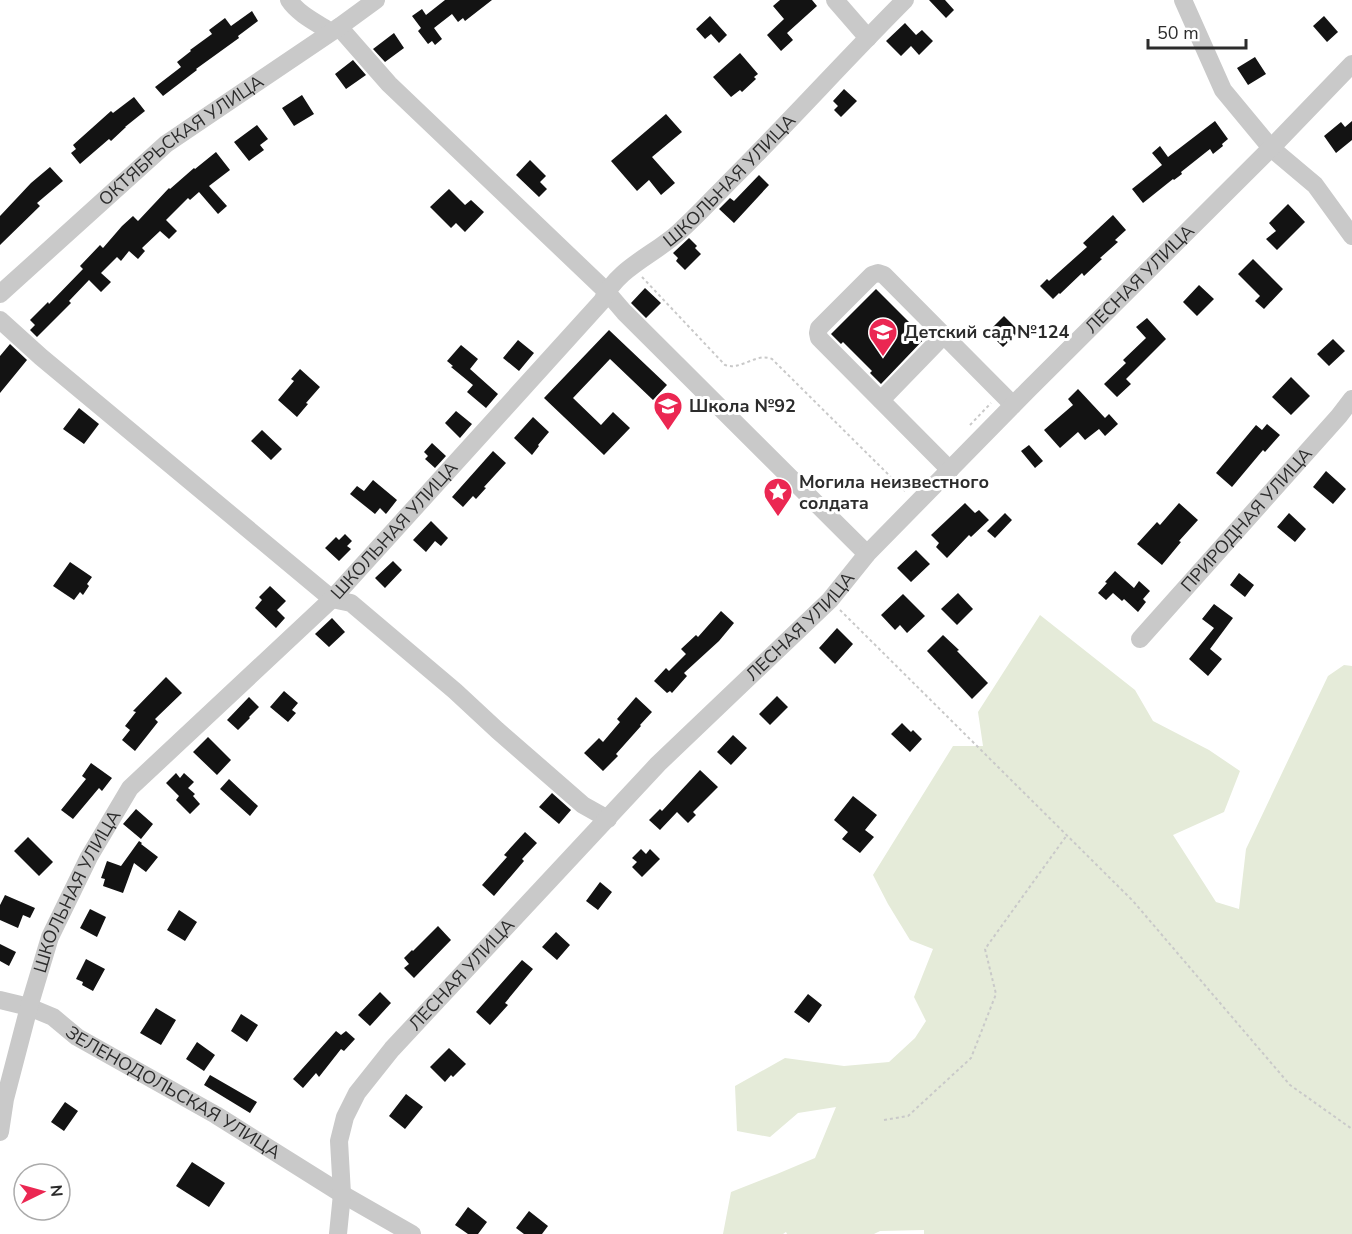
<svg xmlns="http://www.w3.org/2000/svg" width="1352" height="1234" viewBox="0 0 1352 1234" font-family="'Nunito Sans',sans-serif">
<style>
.green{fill:#e5ebd9}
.building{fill:#131313}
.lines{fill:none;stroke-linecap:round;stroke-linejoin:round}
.path{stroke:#c9c9c9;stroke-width:2;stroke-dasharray:3 3;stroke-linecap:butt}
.minor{stroke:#c9c9c9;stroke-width:18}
.labels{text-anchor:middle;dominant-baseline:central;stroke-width:6;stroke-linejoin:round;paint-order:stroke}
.street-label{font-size:18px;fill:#2c2c2c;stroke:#fff}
.poi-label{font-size:18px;font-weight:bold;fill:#2c2c2c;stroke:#fff;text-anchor:start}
</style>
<rect width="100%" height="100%" fill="#fff"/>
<path class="green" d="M1040,615L1135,690L1153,721L1209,750L1240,771L1224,812L1173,835L1216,902L1239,909L1246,849L1328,676L1344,665L1352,666V1234H924V1230L880,1231L874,1234H787L786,1232L783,1234H723L731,1192L777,1174L815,1158L836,1107L798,1113L770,1137L737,1131L735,1086L785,1058L844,1066L889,1062L915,1038L926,1021L914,997L933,949L910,940L888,904L873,875L953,746H983L978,712Z"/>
<path class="building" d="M445,0H492L465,21L463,18L458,22L452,14L434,28L442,39L435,45L432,41L428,44L418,31L421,28L412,16L422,9L426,15Z
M780,0H812L817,6L787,33L793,40L781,51L767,35L784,19L773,6Z
M929,0H945L954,10L946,18Z
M252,11L258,21L238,36L239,38L196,69L197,70L163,96L155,87L181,67L177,62L191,51L190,50L212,34L209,30L225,18L231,26Z
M710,16L727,35L719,43L711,34L705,39L696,29Z
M1324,16L1338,32L1327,42L1313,26Z
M905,23L916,35L922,30L933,41L919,55L911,46L901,56L886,41Z
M394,33L404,48L385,62L373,49Z
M740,53L758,74L754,77L756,79L742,92L740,90L731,97L713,77Z
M1255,57L1266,74L1248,85L1237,68Z
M353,60L366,75L346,89L335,74Z
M844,89L857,101L841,117L834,110L838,106L833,101Z
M302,95L314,114L294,126L282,108Z
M134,97L145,111L125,127H126L111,141L109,139L80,164L71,153L76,149L73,145L111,111L113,113Z
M666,114L682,132L652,157L675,183L661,195L649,180L637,191L611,161Z
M1215,121L1228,139L1222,144L1223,146L1213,154L1210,149L1181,172L1182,174L1174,180L1173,179L1143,203L1132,189L1162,165L1152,153L1160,146L1168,157Z
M1352,121V140L1336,153L1324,136L1341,122L1345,127Z
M257,125L268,139L260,145L264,150L249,161L234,142Z
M216,152L230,170L209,186L227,206L218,214L199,192L190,200L188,198L166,220L177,231L169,239L160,231L142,248L145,251L138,259L129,251L121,261L117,257L101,273L111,282L101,292L89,280L69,301L71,303L37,337L30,330L35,325L30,320L48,302L49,304L83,269L80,266L100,245L103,248L122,226L133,216L138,221L169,188L170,189L194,168L195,169Z
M530,160L546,176L540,182L547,189L539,197L516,175Z
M50,167L63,181L37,203L40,206L0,245V216L31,183Z
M759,175L769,185L734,223L719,209L730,198L734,201Z
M449,189L465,205L471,200L484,212L465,232L456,223L451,228L430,207Z
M1288,204L1305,222L1277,250L1266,239L1276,231L1269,223Z
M1113,215L1126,230L1115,240L1118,242L1100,258L1102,259L1084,276L1082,273L1060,294L1059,293L1053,299L1040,286L1047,279L1049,281L1087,247L1083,243Z
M689,238L697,246L695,248L701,254L685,270L676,261L678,258L673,253Z
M1253,259L1283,289L1264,309L1255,301L1260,296L1238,274Z
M1199,285L1214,299L1197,316L1183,302Z
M645,288L661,303L646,318L631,303Z
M876,289L925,338L881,384L870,373L872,371L843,342L841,344L831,334Z
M1004,316L1019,331L1003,347L988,332Z
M1147,318L1166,339L1126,379L1131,384L1117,397L1104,384L1126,363L1123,360L1146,338L1136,327Z
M609,330L667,385L653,400L610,359L573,398L601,425L613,412L630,428L604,455L544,398Z
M1333,339L1345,351L1329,366L1317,354Z
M518,340L534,353L519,371L503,358Z
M10,344L27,360L0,393V356Z
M461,345L478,359L470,369L498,394L486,408L467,392L473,385L451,367L453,366L447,361Z
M300,369L320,387L306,403L308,404L297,417L278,400L294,381L291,379Z
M1291,377L1310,396L1291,415L1272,397Z
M1078,389L1105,418L1109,414L1118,424L1105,436L1099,429L1085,440L1078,432L1060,448L1044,430L1073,405L1068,399Z
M79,408L99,424L84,444L63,429Z
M456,411L472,424L460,438L445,423Z
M533,417L549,432L538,445L539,446L532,455L514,438Z
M1267,424L1280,435L1265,452L1263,450L1232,487L1216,473L1256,425L1262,430Z
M262,430L282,449L271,460L251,441Z
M432,443L446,456L435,468L425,459L428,456L424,452Z
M1029,445L1043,461L1035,468L1021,451Z
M493,451L506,463L484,487L486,488L476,499L473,496L463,507L452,497Z
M1326,471L1346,489L1333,504L1313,487Z
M373,480L397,500L386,514L380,508L375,514L350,494L357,486L364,491Z
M965,503L975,513L979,510L989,520L971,537L969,535L947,558L936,547L939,543L931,535Z
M1179,503L1198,520L1179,541L1181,542L1162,565L1137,544L1157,522L1160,525Z
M1005,513L1012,520L995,538L987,531Z
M1289,513L1306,529L1295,542L1277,527Z
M431,521L448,538L441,546L435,541L426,552L413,540Z
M345,534L352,541L347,546L351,549L339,561L325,548L336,537L339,540Z
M916,550L930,564L911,582L897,568Z
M393,561L402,570L385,588L375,578Z
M70,562L92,577L87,584L89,586L83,595L80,592L74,600L53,586Z
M1115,571L1134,588L1139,581L1150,591L1143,599L1146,602L1138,612L1124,599L1122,601L1113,593L1106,600L1098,593L1107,583L1105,582Z
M1239,573L1254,585L1245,597L1230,585Z
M270,586L286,601L277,610L285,618L276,628L255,608L262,600L259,597Z
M958,593L973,609L957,625L941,609Z
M903,594L925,616L907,633L900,625L895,630L881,615Z
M1214,604L1233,618L1210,649L1222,659L1208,676L1189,659L1214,628L1202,619Z
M721,611L734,623L719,641L684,673L687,676L672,693L670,691L667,693L654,681L666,668L669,671L686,654L681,649L696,635L698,637Z
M332,618L345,632L329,647L315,634Z
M837,628L853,644L835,664L819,648Z
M943,635L959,650L957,651L988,683L972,699L927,651Z
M166,677L182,693L155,719L158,722L135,751L122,740L130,730L125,726L136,712L133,711Z
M284,691L298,703L292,710L296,713L288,722L270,707Z
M777,696L788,707L770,725L759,714Z
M249,697L259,707L249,717L250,718L238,730L227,720Z
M636,697L652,712L640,725L641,726L616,754L618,756L603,771L584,753L599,738L603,742L620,722L617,719Z
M902,723L911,732L913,730L922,739L910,752L891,734Z
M733,735L747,748L731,765L717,752Z
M208,737L231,760L217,775L193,752Z
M91,763L112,778L102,791L99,788L73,819L61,810L86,779L82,776Z
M700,770L718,787L693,812L696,815L688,823L677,812L660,830L649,820L660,809L662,811Z
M176,773L180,778L184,773L194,782L188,788L195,794L193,796L200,804L190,814L176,800L179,796L166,783Z
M229,779L258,806L250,816L220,789Z
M552,793L571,810L559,824L539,807Z
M853,796L877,815L865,830L874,837L860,853L842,839L848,832L834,820Z
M136,809L153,824L141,839L123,824Z
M525,832L537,843L522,859L524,861L494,896L482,885L507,857L504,855Z
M28,837L53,862L39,876L14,851Z
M139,841L142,843L141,844L158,857L146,872L134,863L123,893L103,886L105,879L101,878L107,861L121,866Z
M641,849L646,854L650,849L660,859L642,877L632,867L637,862L632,858Z
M600,882L612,892L598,910L586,901Z
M5,895L35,908L30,918L23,915L18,928L0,920V905Z
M90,909L106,917L97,937L80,928Z
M179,910L197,922L185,941L167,930Z
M438,926L451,940L414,978L404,968L409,964L404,958L412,950L413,951Z
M556,932L570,945L557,960L542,947Z
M0,944L16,952L9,966L0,961Z
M86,959L105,969L93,991L82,985L83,982L76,979Z
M522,960L533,969L505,1003L508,1005L490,1025L476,1012Z
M380,992L391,1003L370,1026L358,1015Z
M808,994L822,1005L809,1023L794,1012Z
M156,1008L176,1020L161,1045L140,1033Z
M241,1014L258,1025L247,1042L231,1031Z
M336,1031L341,1035L346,1031L355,1039L344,1051L341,1049L319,1077L316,1073L303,1088L293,1079Z
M197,1042L215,1055L204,1071L186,1059Z
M449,1048L466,1064L453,1077L451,1075L445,1082L430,1067Z
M210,1075L257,1102L250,1113L204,1085Z
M406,1094L423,1107L405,1129L389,1116Z
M65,1102L78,1111L64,1131L51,1122Z
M192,1162L225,1183L209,1207L176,1186Z
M468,1207L487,1222L478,1234H468L455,1225Z
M529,1211L548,1226L542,1234H524L516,1228Z"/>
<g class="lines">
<path class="path" d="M642,277L725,365C741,371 756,352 772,359L906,492
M970,425L991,403
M840,610L1133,901L1290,1085L1352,1129
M884,1120L908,1116L971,1058L996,994L985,949L1067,835"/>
<g class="minor">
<path d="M289,0C298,14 317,23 331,32"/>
<path d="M835,0L868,38"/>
<path d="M1183,0L1223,90L1271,148L1315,185L1352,236"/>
<path d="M339,27L389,84L606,291L624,312L867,554"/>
<path id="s1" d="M0,294L166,144L339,27L376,0"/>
<path d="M0,320L41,357L332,599L351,603L455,691L497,730L583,805L608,819"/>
<path d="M881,400L944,335"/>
<path d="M950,470L819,338L818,333L819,328L872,275L878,273L884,275L1013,405"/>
<path id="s2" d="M1140,639L1339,416L1352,399"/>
<path id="s3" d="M0,1000L29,1007L53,1017L77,1037L216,1115L342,1194L412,1234"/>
<path id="s4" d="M0,1132L5,1099L29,1007L50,937L89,857L130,788L332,599L602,301C617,268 654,255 679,232C698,215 716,195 734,177C792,119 847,58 905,0"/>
<path id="s5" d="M338,1234L342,1194L339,1141L345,1117L357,1093L392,1049L658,764L830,600L867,554L1028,390L1271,148L1352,64"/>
</g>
</g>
<defs>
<g id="school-pin" transform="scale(1.5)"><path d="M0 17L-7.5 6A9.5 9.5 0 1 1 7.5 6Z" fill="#eb2752" stroke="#fff"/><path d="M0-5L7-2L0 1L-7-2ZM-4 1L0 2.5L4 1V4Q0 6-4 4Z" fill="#fff"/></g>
<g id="sight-pin" transform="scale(1.5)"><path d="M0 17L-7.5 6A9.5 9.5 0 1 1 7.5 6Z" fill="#eb2752" stroke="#fff"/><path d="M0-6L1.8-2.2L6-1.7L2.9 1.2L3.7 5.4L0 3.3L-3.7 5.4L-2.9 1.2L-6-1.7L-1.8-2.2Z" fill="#fff"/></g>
</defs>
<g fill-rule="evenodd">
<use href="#school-pin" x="883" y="332"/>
<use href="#school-pin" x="668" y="406"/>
<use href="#sight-pin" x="778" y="492"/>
</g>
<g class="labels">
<g class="street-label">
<text stroke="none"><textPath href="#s1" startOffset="238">ОКТЯБРЬСКАЯ УЛИЦА</textPath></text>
<text stroke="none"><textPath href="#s4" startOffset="1226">ШКОЛЬНАЯ УЛИЦА</textPath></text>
<text stroke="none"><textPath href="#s5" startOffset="1275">ЛЕСНАЯ УЛИЦА</textPath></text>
<text stroke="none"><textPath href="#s2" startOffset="160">ПРИРОДНАЯ УЛИЦА</textPath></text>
<text stroke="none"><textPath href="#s4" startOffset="740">ШКОЛЬНАЯ УЛИЦА</textPath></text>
<text stroke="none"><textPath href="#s5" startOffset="789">ЛЕСНАЯ УЛИЦА</textPath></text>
<text stroke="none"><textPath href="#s4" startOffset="254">ШКОЛЬНАЯ УЛИЦА</textPath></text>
<text stroke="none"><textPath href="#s5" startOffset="303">ЛЕСНАЯ УЛИЦА</textPath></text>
<text stroke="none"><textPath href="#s3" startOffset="198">ЗЕЛЕНОДОЛЬСКАЯ УЛИЦА</textPath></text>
</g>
<g class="poi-label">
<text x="904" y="332">Детский сад №124</text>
<text x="689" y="406">Школа №92</text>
<text x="799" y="482">Могила неизвестного<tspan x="799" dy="21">солдата</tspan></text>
</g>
</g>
<g transform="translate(42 1192) rotate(85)"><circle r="28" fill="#ffffff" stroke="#ababab" stroke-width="1.5"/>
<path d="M0-4.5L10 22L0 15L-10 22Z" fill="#eb2752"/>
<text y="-9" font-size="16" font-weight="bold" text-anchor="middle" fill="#2c2c2c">N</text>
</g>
<path d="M1148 39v9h98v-9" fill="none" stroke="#2c2c2c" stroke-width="3"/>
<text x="1157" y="39" font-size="18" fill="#2c2c2c" stroke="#ffffff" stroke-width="4.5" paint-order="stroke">50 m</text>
</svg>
